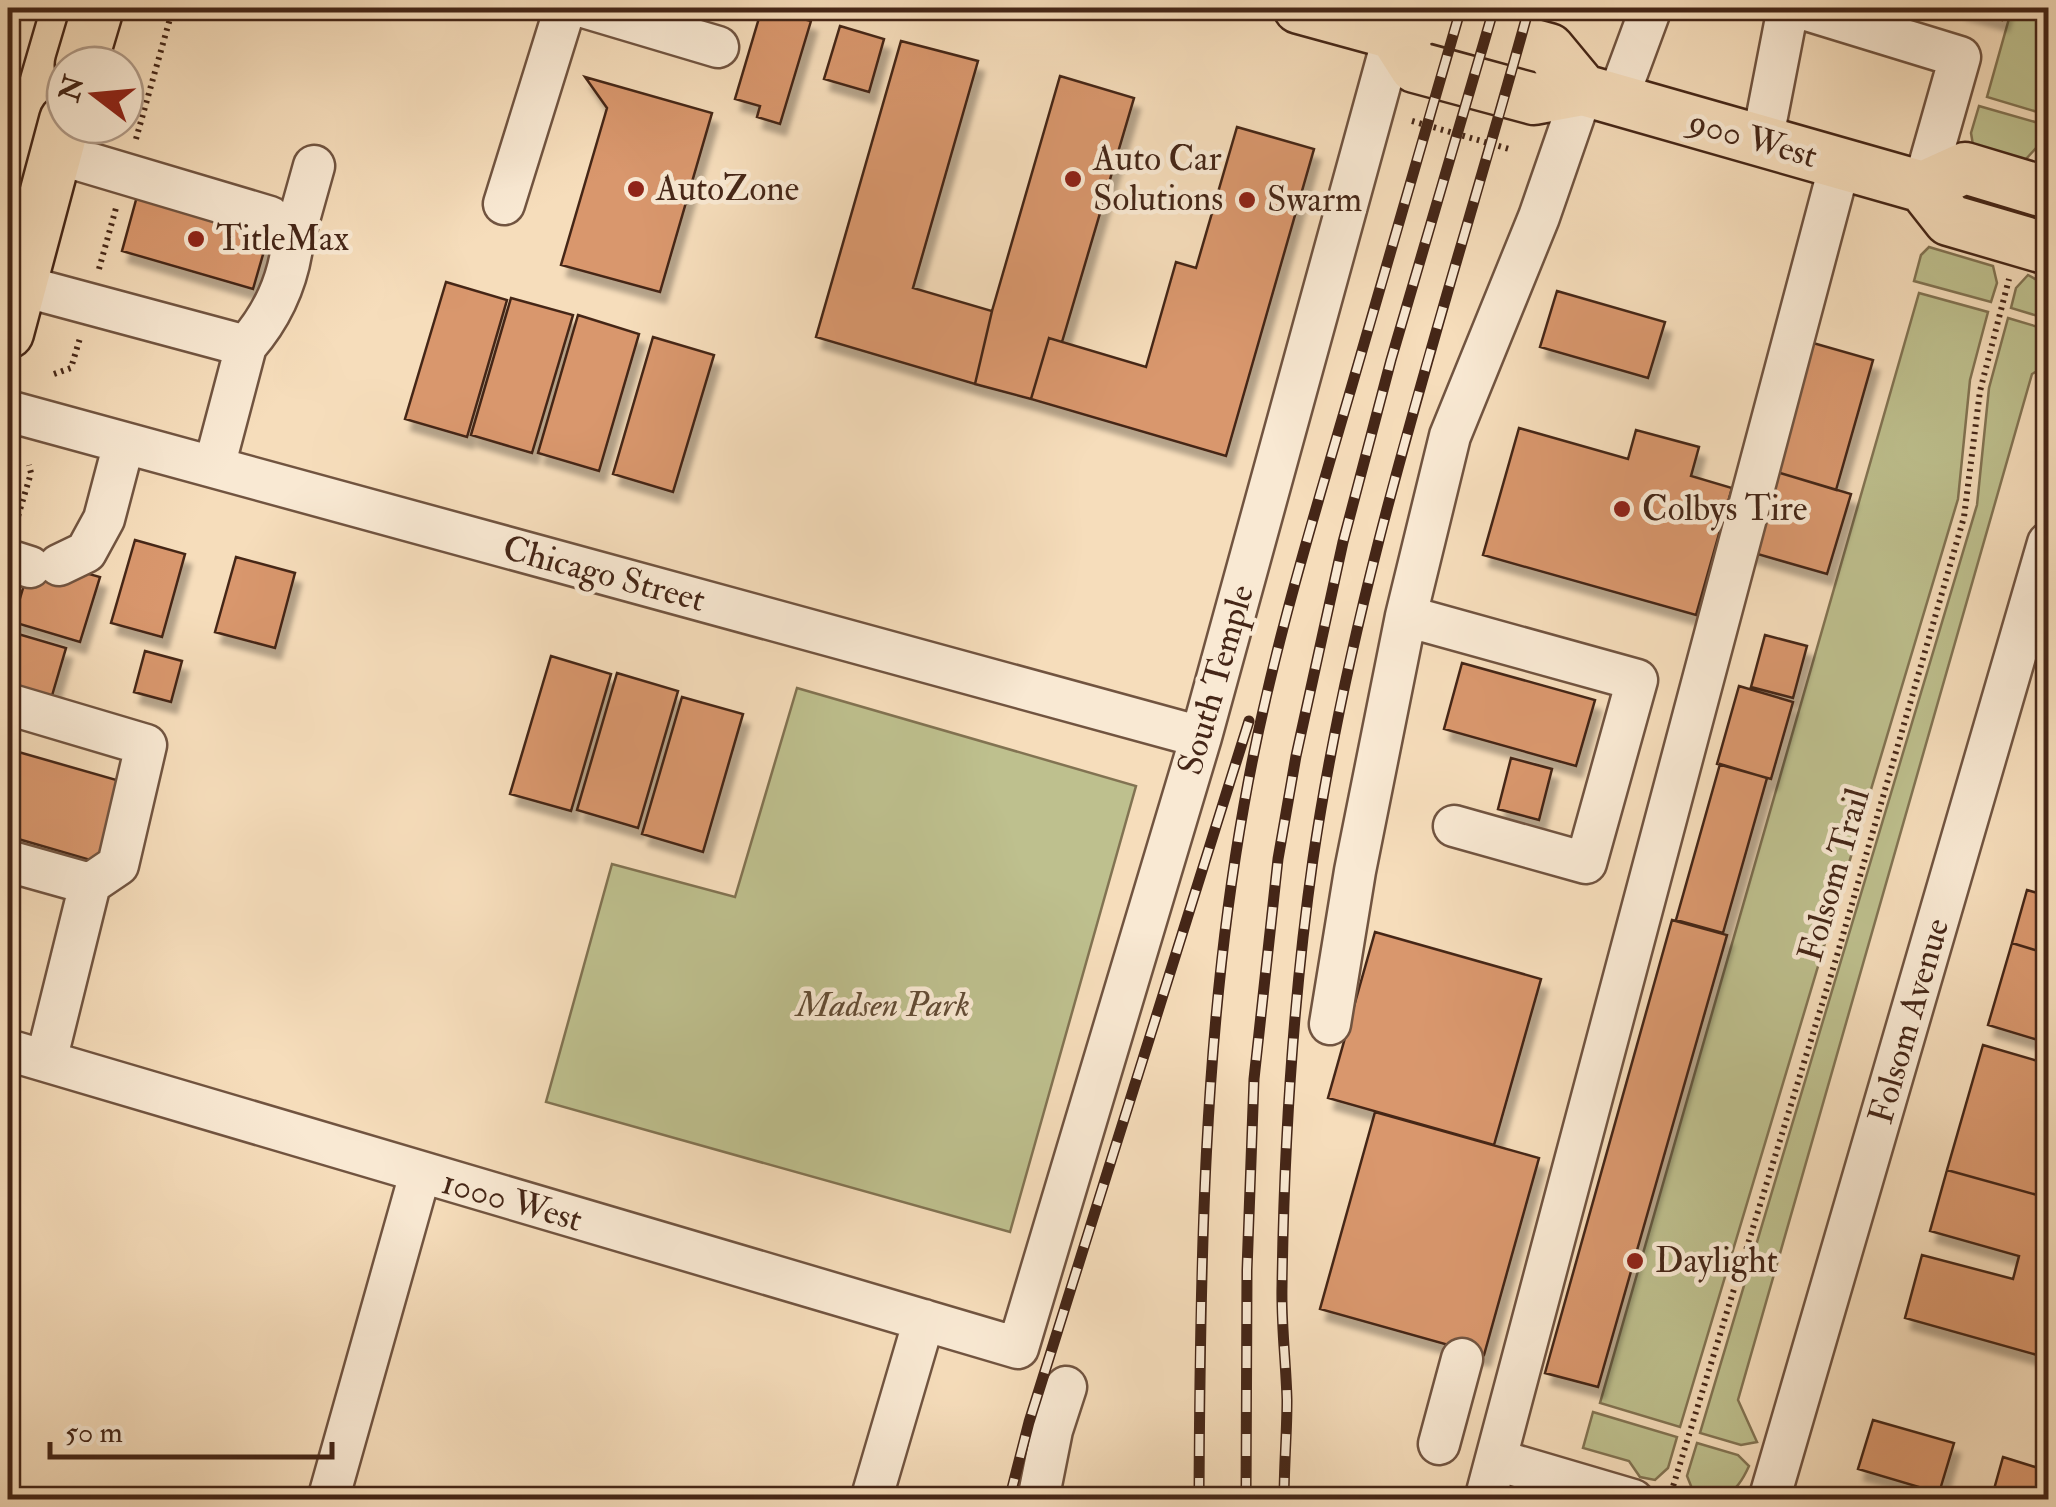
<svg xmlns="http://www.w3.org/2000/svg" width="2056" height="1507" viewBox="0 0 2056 1507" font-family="'IM FELL Double Pica',serif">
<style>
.green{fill:#bec08e;stroke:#827352;stroke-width:2.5}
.building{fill:#d9976d;stroke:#452617;stroke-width:2.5;filter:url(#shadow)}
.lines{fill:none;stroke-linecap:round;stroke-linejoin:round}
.minor-casing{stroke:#715440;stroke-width:45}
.major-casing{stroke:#452617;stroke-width:55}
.path{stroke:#452617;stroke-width:6;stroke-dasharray:2.5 5;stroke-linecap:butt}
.minor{stroke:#f9e9d3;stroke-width:40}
.major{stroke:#f6ddbb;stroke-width:50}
.tram{stroke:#452617;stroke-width:2.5}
.rail-casing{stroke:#452617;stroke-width:11}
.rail{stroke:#f9e9d3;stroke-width:8;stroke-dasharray:22;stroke-linecap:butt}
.poi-dot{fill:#8f2418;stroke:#f9e9d3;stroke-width:4}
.labels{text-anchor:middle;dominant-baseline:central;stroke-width:9;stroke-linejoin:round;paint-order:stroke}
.street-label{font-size:35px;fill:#452617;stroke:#f9e9d3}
.poi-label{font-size:35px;fill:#452617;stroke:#f9e9d3;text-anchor:start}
.park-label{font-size:35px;font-style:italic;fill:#634c35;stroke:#f9e9d3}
</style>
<defs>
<filter id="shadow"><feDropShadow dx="6" dy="11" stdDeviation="2.5" flood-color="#0004"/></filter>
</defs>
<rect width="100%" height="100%" fill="#f6ddbb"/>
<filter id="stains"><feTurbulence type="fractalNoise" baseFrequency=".002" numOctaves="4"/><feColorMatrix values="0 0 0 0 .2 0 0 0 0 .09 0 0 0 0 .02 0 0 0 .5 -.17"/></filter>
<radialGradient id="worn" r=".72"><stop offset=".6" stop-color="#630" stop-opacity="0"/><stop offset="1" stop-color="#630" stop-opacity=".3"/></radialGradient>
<path class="green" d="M2012,8H2048V100L2044,114L1987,97Z
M1979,106L2042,124L2037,147L2025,160L1973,145L1971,133Z
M1929,247L1993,266L1997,283L1991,302L1914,281L1921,255Z
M2028,275L2048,286V319L2011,308L2016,288Z
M1919,293L1988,312L1970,380L1958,499L1680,1427L1600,1403Z
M2008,318L2048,330V365L2032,374L1738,1400L1757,1442L1741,1445L1700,1433L1977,505L1989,388Z
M797,688L1136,786L1010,1232L546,1102L612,864L735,897Z
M1593,1412L1677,1437L1668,1468L1655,1480L1640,1477L1629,1461L1583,1448Z
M1697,1443L1738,1455L1749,1466C1735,1497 1725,1500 1693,1491L1687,1476Z"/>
<path class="building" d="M762,8L811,21L780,124L757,117L760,106L735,99Z
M1959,8H2006L2002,20Z
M840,26L884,39L869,92L824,79Z
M901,41L978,61L913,288L992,311L975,384L816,337Z
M1060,76L1134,98L1062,342L1049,338L1031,399L975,384L992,311Z
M585,77L712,113L660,292L561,265L607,108Z
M1237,127L1314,149L1226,456L1031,399L1049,338L1146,367L1176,262L1196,268Z
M139,189L271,227L253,289L122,251Z
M446,282L507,300L467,437L405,419Z
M1557,291L1665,322L1648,378L1540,347Z
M511,298L573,315L532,453L471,435Z
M578,315L639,334L599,471L538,453Z
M653,337L714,355L673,492L613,474Z
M1806,341L1873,360L1836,490L1770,470Z
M1519,428L1628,459L1636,430L1699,447L1691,476L1732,488L1696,615L1483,555Z
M1770,470L1851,494L1827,574L1747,551Z
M135,540L185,554L162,637L111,623Z
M236,557L295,573L275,648L215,632Z
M32,558L100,577L80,642L13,622Z
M8,631L66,648L51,699L8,686Z
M1765,635L1807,646L1793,698L1751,687Z
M145,651L182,661L171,702L134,692Z
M551,656L611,674L571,811L510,794Z
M1462,663L1595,700L1576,766L1444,729Z
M617,673L678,691L638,828L577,810Z
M1739,686L1793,702L1771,779L1717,764Z
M682,697L743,714L703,852L642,834Z
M8,749L120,781L97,862L8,836Z
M1511,758L1552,769L1539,820L1498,809Z
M1720,764L1767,778L1723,933L1676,920Z
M2048,807V835L2041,833Z
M2027,890L2048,896V954L2012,943Z
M1672,920L1727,935L1598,1387L1545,1373Z
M1375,932L1541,979L1494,1145L1328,1098Z
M2012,943L2048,954V1043L1988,1025Z
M1983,1045L2048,1064V1198L1947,1170Z
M1375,1112L1539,1158L1484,1355L1320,1309Z
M1947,1170L2048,1198V1358L1905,1318L1922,1255L2013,1279L2019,1256L1930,1231Z
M1873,1420L1954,1443L1939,1493L1858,1469Z
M2003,1457L2048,1471V1500H1991Z"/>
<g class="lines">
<g class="minor-casing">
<path id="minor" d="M587,8L718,47
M1800,8L1960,57L1923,187
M1617,100L1651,8
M1762,142L1788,8
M55,153L270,217L293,241C288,282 273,315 246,346
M504,204L565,8
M293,241L314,166
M19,285L246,346L214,467
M8,411L1201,737
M8,560L30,567
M59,565L86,552L104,519L124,443
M1406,616L1637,680L1586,863L1454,826
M8,704L146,745L118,865L90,884
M8,861L90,884L46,1061
M1330,1024L1355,871L1406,616L1450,436L1539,217L1583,90
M8,1050L1018,1348L1201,737L1399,16
M1439,1444L1462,1359
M1497,1460L1633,1500
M328,1500L420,1174
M871,1500L924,1320
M1038,1500L1052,1430L1066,1387
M1485,1500L1840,164
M1769,1500L2048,543"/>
</g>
<g class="major-casing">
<path id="major" d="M1299,8L1394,34L1415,67L1534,99L1583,90L1923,187L1949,220L2048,249
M1394,34L1429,16L1549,49L1583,90
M81,65L98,8
M1923,187L1965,168L2048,193
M8,333L65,120"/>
</g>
<path class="path" d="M1412,121L1509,149
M136,139L173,8
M99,269L116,208
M54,374L71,368L80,338
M16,523L31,473L29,465
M1671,1493L1836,959L1964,517L1980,391L2009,279"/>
<use href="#minor" class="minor"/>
<use href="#major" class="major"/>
<path class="tram" d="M8,36L16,8
M8,118L40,8"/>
<g class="rail-casing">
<path id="rail" d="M1009,1500L1029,1422L1249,721
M1199,1500C1200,1268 1203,1034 1244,805C1270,656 1315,513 1357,368C1392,248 1426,128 1461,8
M1246,1500L1247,1270L1254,1079L1278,859L1296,756L1343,542L1391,360L1494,8
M1284,1500C1284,1466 1287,1433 1287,1400C1286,1362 1281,1324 1282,1286C1284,1143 1293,1000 1313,859C1356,568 1452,290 1529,8"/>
</g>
<use href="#rail" class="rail"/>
</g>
<g class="poi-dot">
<circle cx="1073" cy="179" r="10"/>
<circle cx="636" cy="189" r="10"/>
<circle cx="1247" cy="200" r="10"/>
<circle cx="196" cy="239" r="10"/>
<circle cx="1622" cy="509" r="10"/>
<circle cx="1635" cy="1261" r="10"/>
</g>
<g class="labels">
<g class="street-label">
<text transform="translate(1753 139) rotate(16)">900 West</text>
<text transform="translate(604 574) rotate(15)">Chicago Street</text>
<text transform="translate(1216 680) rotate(-74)">South Temple</text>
<text transform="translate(1834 875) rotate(-74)">Folsom Trail</text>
<text transform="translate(1909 1021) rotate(-74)">Folsom Avenue</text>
<text transform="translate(512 1201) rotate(16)">1000 West</text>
</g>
<g class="poi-label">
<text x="1093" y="159">Auto Car<tspan x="1093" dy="40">Solutions</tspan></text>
<text x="656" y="189">AutoZone</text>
<text x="1267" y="200">Swarm</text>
<text x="216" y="239">TitleMax</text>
<text x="1642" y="509">Colbys Tire</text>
<text x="1655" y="1261">Daylight</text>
</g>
<g class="park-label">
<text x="883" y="1005">Madsen Park</text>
</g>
</g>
<rect width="2056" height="1507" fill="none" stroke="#f6ddbb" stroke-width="40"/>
<rect x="10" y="10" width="2036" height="1487" fill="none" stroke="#452617" stroke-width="5"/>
<rect x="20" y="20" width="2016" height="1467" fill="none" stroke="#452617" stroke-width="2.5"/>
<g transform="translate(95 95) rotate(286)"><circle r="48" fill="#f9e9d3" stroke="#b19b88" stroke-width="2.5"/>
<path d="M0-8L18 38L0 25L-18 38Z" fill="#8f2418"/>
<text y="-15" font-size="28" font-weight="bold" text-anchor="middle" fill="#452617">N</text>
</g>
<path d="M50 1442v15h282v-15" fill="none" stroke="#452617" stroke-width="5"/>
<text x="65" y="1442" font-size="30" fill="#452617" stroke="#f9e9d3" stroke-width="8" paint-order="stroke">50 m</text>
<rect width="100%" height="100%" filter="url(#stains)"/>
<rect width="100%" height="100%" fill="url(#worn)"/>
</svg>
